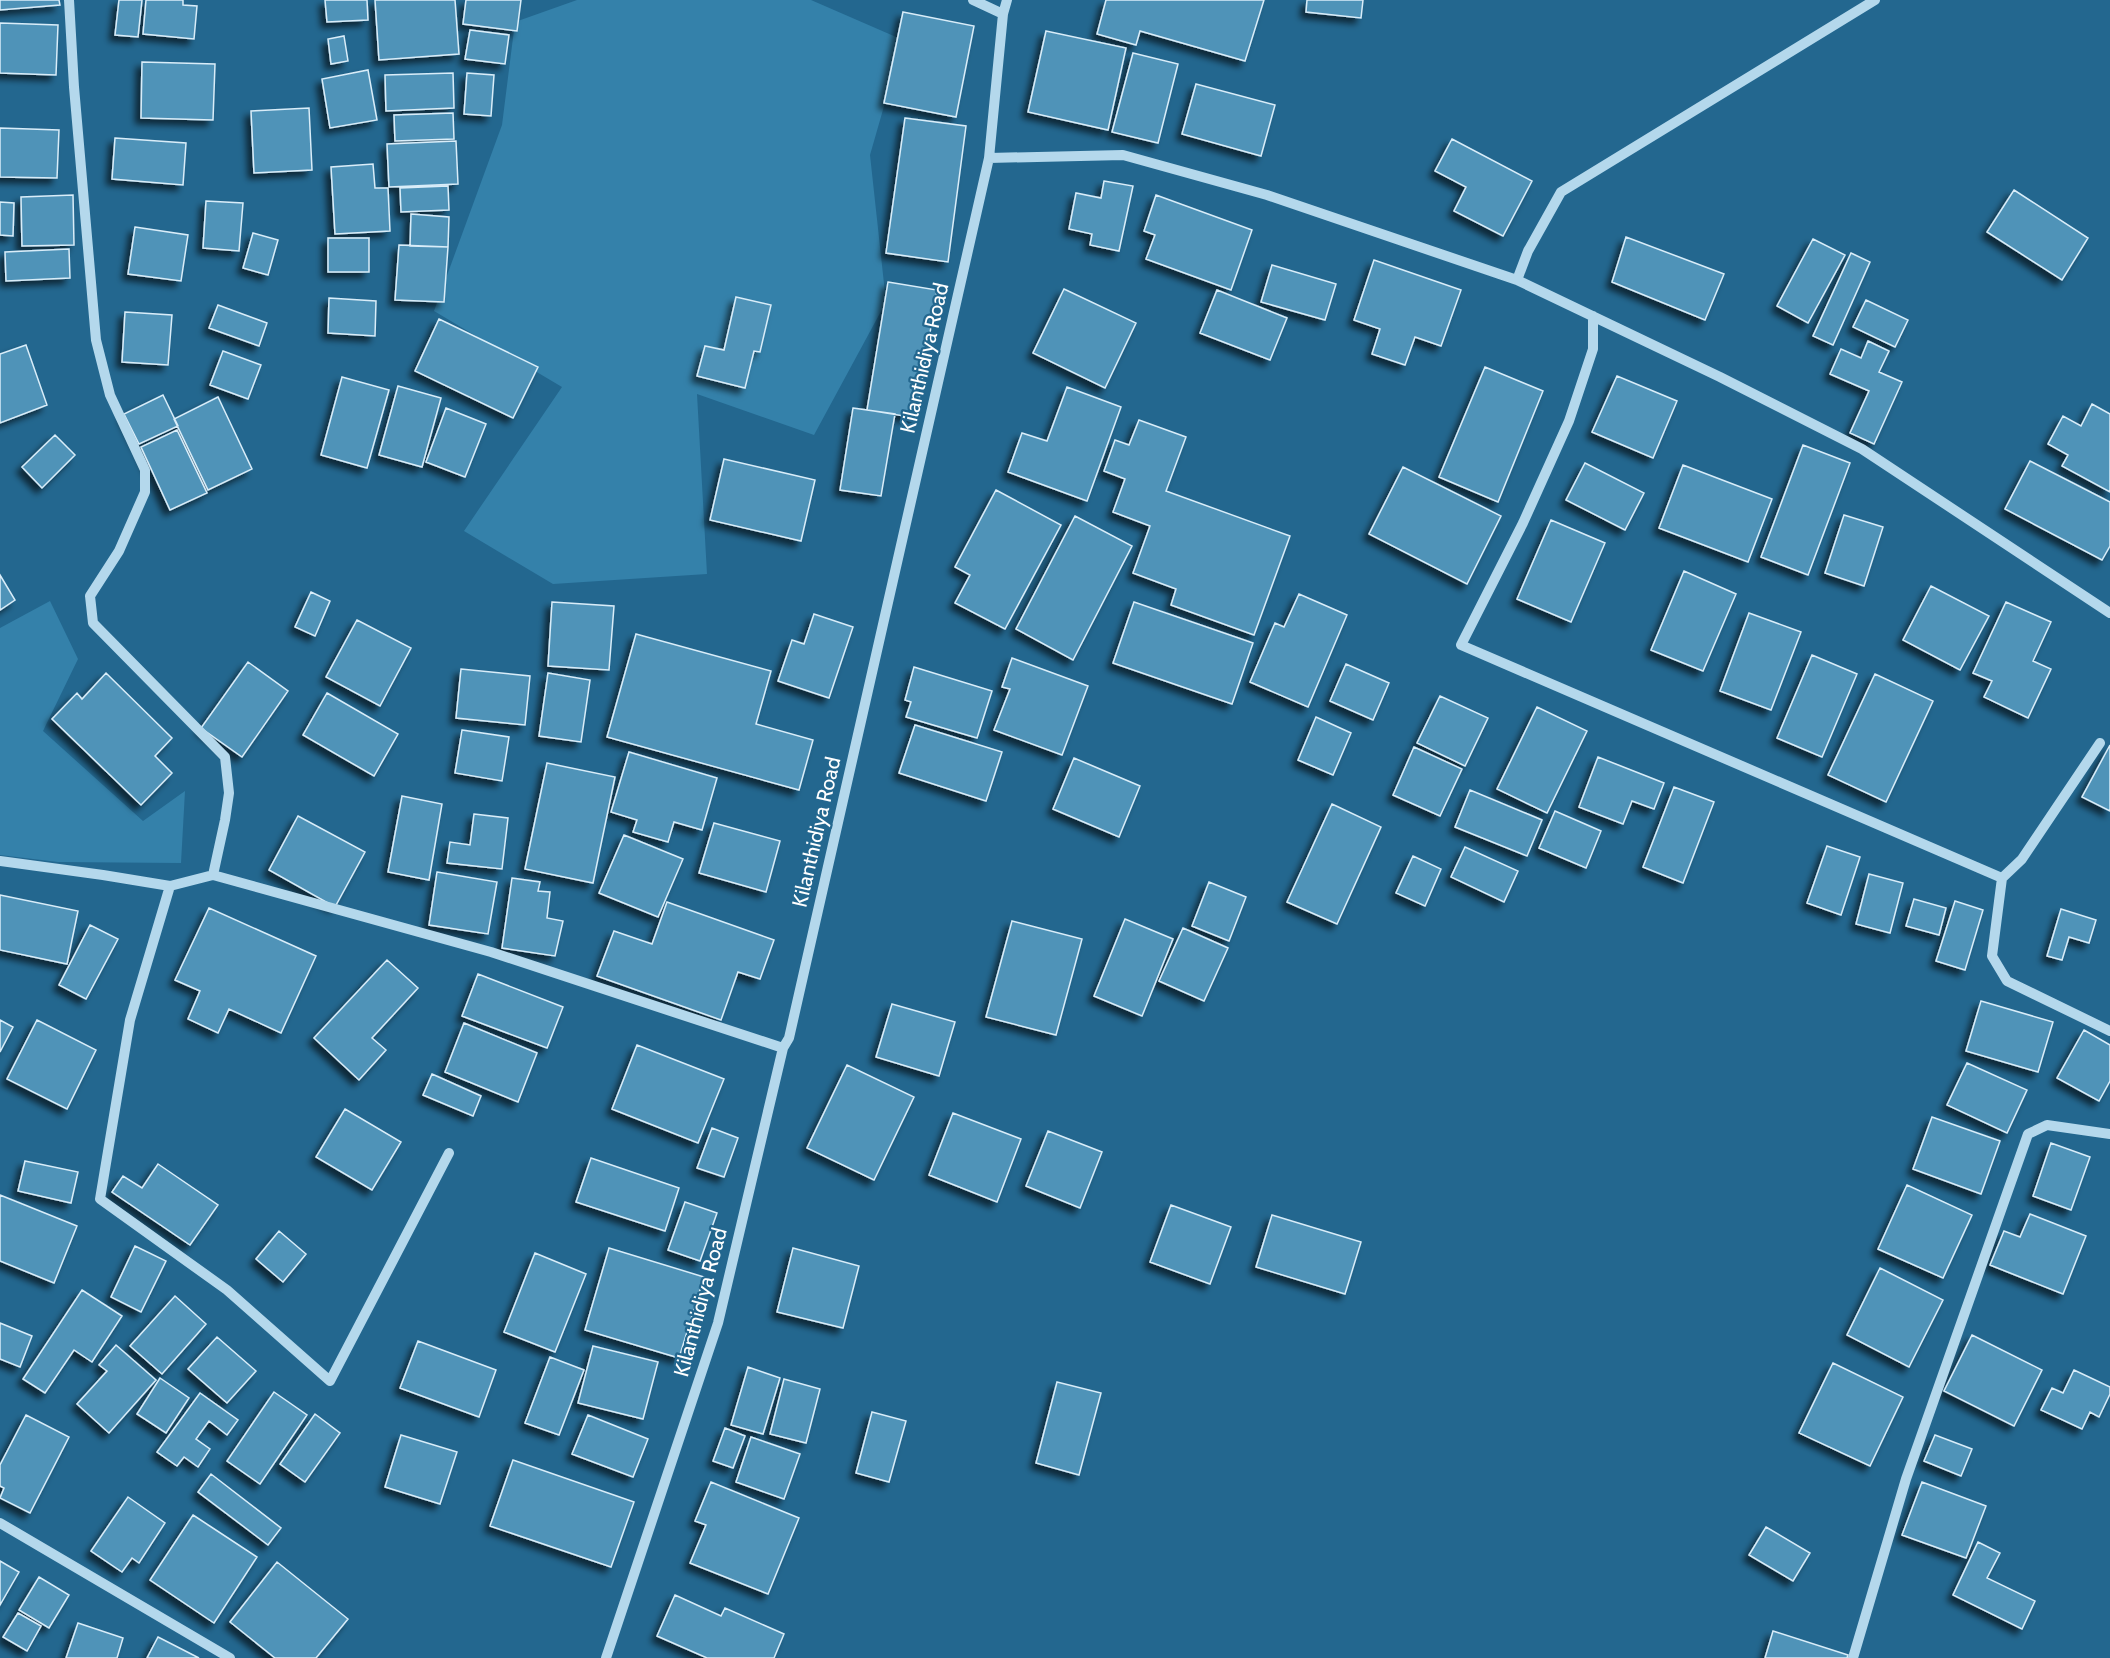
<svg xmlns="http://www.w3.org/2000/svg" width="2110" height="1658" viewBox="0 0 2110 1658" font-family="Cabin,sans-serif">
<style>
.green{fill:#3481aa}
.building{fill:#5093b8;stroke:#d9edf9;stroke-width:1.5;filter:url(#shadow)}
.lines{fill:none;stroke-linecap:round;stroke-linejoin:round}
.minor{stroke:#b4d8ec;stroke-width:10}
.labels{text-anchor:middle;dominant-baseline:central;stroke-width:4.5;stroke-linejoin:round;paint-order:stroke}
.street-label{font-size:21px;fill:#fff;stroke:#23678f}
</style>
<defs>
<filter id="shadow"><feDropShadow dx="-5.5" dy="5.5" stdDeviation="3" flood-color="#0009"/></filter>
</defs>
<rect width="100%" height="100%" fill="#23678f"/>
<path class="green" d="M577,0H811L903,40L870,155L886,302L814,435L697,394L707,574L553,584L464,531L562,387L434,311L502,125L515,22Z
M50,601L78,659L43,731L143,821L185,791L181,863L58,862L0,855V628Z"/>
<path class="building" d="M0,0H59L60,5L0,10Z
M119,0H142L138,37L115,35Z
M146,0H183V5L197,6L194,39L143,34Z
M325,0H367L368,20L327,22Z
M375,0H455L459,54L379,60Z
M466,0H521L517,31L463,24Z
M1106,0H1264L1245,61L1140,31L1136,45L1097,34Z
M1307,0H1363L1361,18L1306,12Z
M903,12L974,26L956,117L884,103Z
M0,23L58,25L56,75L0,73Z
M470,30L509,35L505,64L465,59Z
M1046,31L1126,48L1108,130L1028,112Z
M344,36L348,61L331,64L328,39Z
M1133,53L1178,64L1158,143L1112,132Z
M142,62L215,64L213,120L141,118Z
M368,70L377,120L330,128L322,79Z
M453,73L454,108L386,111L385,75Z
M467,73L494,75L491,116L464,114Z
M1196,84L1275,105L1261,156L1182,134Z
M309,108L312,170L254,173L251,111Z
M453,113L454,139L395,141L394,115Z
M905,118L966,126L948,262L886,253Z
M0,128L59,130L57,178L0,177Z
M115,138L186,143L183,185L112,179Z
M1452,139L1532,181L1503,236L1454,211L1466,187L1435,171Z
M456,141L458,184L389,187L387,144Z
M373,164L375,188H388L390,231L335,234L331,167Z
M1104,181L1133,186L1119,251L1090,245L1092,234L1069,229L1076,193L1101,198Z
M448,186L449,210L401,212L400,188Z
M2014,190L2088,238L2062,280L1987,232Z
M73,195L74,245L22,246L21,197Z
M1156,195L1252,230L1231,290L1146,259L1155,235L1144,231Z
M206,201L243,203L239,251L203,248Z
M0,202L14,203L13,236L0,235Z
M411,214L449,217L448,247L410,246Z
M135,227L188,235L181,281L128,274Z
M253,233L278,240L268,275L243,268Z
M1626,237L1724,274L1705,320L1612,282Z
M328,238H369V272H328Z
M1813,239L1845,255L1808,323L1777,306Z
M399,245L448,247L444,302L395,300Z
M69,249L70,278L6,281L5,252Z
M1851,253L1870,262L1833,345L1813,336Z
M1374,260L1461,290L1441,346L1415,337L1405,365L1372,354L1380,329L1354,320Z
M1272,265L1336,284L1325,320L1261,302Z
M888,282L937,290L916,418L867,410Z
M1064,289L1136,323L1105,388L1033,353Z
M1217,290L1287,318L1270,360L1200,333Z
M736,297L771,305L760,352L754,351L745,388L697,376L705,346L724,350Z
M329,298L376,301L375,336L328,333Z
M1866,300L1908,320L1895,347L1853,327Z
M218,305L267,323L259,346L209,328Z
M125,312L172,315L168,365L122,362Z
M439,319L538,367L513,418L415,371Z
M1868,341L1889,351L1879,372L1902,382L1874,444L1850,433L1869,391L1830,374L1841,349L1861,358Z
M26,345L47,405L0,423V354Z
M223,351L261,365L248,399L210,385Z
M1485,367L1543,391L1498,502L1439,477Z
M1617,376L1677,401L1653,458L1592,432Z
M342,377L389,390L367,468L321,455Z
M398,386L441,398L422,467L379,455Z
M1067,387L1121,407L1087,501L1008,472L1022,433L1047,441Z
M163,395L178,426L139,444L124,414Z
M218,397L252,469L208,490L174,419Z
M2092,404L2110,414V492L2062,466L2068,455L2048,444L2063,416L2081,426Z
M446,408L486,424L465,477L426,462Z
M853,408L895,414L881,496L840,490Z
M1139,420L1186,437L1166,491L1290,536L1254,635L1171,605L1176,589L1133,573L1150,526L1113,512L1125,479L1104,471L1115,440L1129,445Z
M177,430L207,493L170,510L141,447Z
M55,435L75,455L42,488L22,467Z
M1803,445L1850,463L1808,575L1761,557Z
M724,459L815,480L801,541L710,520Z
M2030,461L2110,502V546L2102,560L2005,509Z
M1585,463L1644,493L1625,530L1566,500Z
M1683,465L1772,499L1748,562L1659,528Z
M1403,467L1501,516L1467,584L1369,534Z
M996,490L1061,525L1005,629L955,603L970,575L955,567Z
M1844,515L1883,527L1864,586L1825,573Z
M1075,516L1132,546L1073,660L1016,629Z
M1551,520L1605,543L1571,622L1517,599Z
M1684,571L1736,594L1703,671L1651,650Z
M0,575L15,600L0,610Z
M1931,586L1989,616L1960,670L1903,640Z
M311,592L330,601L315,636L295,627Z
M1299,594L1347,615L1308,707L1250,682L1275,623L1284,627Z
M552,602L614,606L609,670L548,666Z
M1134,602L1253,643L1232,704L1113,663Z
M2006,602L2051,622L2033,661L2051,669L2028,718L1984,697L1992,681L1973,673Z
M1749,613L1801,632L1771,710L1720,691Z
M814,614L853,627L829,698L778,681L792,640L804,644Z
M357,620L411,648L380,706L326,677Z
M636,634L771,671L756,724L813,740L799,790L607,737Z
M1812,655L1857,674L1822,757L1777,738Z
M1012,658L1088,686L1062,755L994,730L1010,689L1002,687Z
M248,662L288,691L242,757L201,728Z
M1346,664L1389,683L1373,720L1330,701Z
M914,667L992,691L977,738L906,717L911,702L905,700Z
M461,669L530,676L525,725L456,718Z
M106,673L172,738L155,756L172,773L141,805L52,719L77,693L82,699Z
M548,673L590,680L581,742L539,736Z
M1875,674L1933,701L1886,802L1828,775Z
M327,693L398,734L374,776L303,735Z
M1440,696L1488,718L1465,766L1417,743Z
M1537,707L1587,731L1547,813L1497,789Z
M1316,717L1351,733L1333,775L1298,760Z
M915,725L1002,752L986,801L899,773Z
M462,730L509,737L502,781L455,773Z
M2110,745V811L2082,797Z
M1414,747L1462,769L1440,816L1393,795Z
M629,752L717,778L702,830L674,822L668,842L633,832L637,820L611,812Z
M1598,757L1664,783L1654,809L1632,801L1623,824L1579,807Z
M1074,758L1140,786L1119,837L1053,809Z
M547,763L615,777L593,883L525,869Z
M1674,787L1714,802L1683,883L1643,867Z
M1470,790L1542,820L1527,856L1455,827Z
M402,796L442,804L429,880L388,872Z
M1332,804L1381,827L1337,924L1287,902Z
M1555,811L1601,831L1586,868L1539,848Z
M474,814L508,818L502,869L447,863L450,842L470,845Z
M298,816L365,852L335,907L269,870Z
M714,823L780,841L766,892L699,873Z
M624,835L683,859L658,917L599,893Z
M1827,846L1860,857L1841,915L1807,903Z
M1465,847L1518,871L1504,902L1451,877Z
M1413,856L1441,869L1425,906L1396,893Z
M437,872L497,882L488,934L429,925Z
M1869,874L1903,883L1890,933L1856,924Z
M512,878L540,882L538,891L550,892L547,918L563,921L555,956L502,948Z
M1209,882L1246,897L1229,941L1192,926Z
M0,895L78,911L67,964L0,950Z
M1914,899L1946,908L1939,935L1906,926Z
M1955,901L1983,910L1965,970L1936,961Z
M667,902L774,940L760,979L738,972L721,1020L597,976L614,931L652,944Z
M209,908L316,956L281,1033L229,1009L218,1033L188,1019L200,991L175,980Z
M2061,909L2096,920L2089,943L2069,937L2062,960L2047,956Z
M1125,919L1173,939L1142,1016L1094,996Z
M1012,921L1082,939L1056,1035L986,1017Z
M90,925L118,939L86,999L59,985Z
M1183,928L1228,948L1204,1001L1159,981Z
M387,960L418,988L372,1038L386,1050L359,1080L314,1038Z
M478,974L563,1007L547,1048L462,1016Z
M1981,1001L2053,1022L2038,1072L1966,1051Z
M892,1004L955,1022L939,1076L876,1057Z
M0,1020L13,1027L0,1052Z
M37,1020L96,1050L67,1109L7,1079Z
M464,1023L537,1053L518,1102L445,1072Z
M2084,1030L2110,1045V1081L2099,1101L2057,1078Z
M637,1045L724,1079L698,1143L612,1109Z
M1967,1063L2027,1090L2007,1133L1947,1105Z
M847,1065L914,1097L874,1180L807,1148Z
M432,1074L481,1096L473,1116L423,1095Z
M345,1109L401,1142L372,1190L316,1157Z
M953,1113L1021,1139L997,1202L929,1175Z
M1932,1117L2000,1141L1981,1194L1913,1169Z
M712,1128L738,1138L724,1177L697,1168Z
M1048,1131L1102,1152L1080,1208L1026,1186Z
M2051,1143L2090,1157L2071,1210L2033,1196Z
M591,1158L679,1188L665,1231L576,1202Z
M25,1161L78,1172L71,1203L18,1191Z
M158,1164L218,1205L190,1245L112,1192L123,1176L142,1188Z
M1907,1185L1972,1215L1943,1278L1878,1249Z
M0,1195L77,1226L54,1283L0,1261Z
M685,1202L717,1213L700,1261L668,1250Z
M1171,1205L1231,1227L1210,1284L1150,1262Z
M2030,1214L2086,1236L2063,1294L1990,1265L2004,1231L2020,1237Z
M1272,1215L1361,1242L1345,1294L1256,1267Z
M279,1231L306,1254L283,1282L256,1259Z
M135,1246L166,1261L141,1312L111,1297Z
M609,1248L704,1277L679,1358L585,1330Z
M793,1248L859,1266L843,1328L777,1312Z
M535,1253L586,1274L555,1352L504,1332Z
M1880,1268L1943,1300L1909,1367L1847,1335Z
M82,1290L122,1316L92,1362L74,1350L45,1393L23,1379Z
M175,1296L206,1324L162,1374L130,1346Z
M0,1323L32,1336L20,1367L0,1359Z
M1972,1335L2042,1370L2014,1426L1944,1391Z
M217,1337L256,1371L227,1403L188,1369Z
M418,1341L496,1370L479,1417L400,1388Z
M116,1345L156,1380L109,1433L77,1404L107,1371L99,1365Z
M593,1346L658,1362L643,1419L578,1403Z
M550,1357L584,1370L559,1435L525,1423Z
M1833,1363L1903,1397L1870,1466L1799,1433Z
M748,1367L780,1378L763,1434L731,1425Z
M2074,1370L2110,1387V1394L2099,1417L2090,1412L2082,1429L2041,1410L2052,1388L2063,1393Z
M160,1378L189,1398L166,1433L137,1414Z
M784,1379L820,1389L806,1443L770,1434Z
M1057,1382L1101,1393L1079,1475L1036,1463Z
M274,1392L307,1415L260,1484L227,1461Z
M200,1393L238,1420L227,1435L209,1421L196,1439L210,1449L198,1467L184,1457L177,1466L157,1452Z
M872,1412L906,1421L889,1482L856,1473Z
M315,1414L340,1433L305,1482L280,1464Z
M26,1415L69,1437L30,1513L0,1498L4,1488L0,1486V1465Z
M588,1415L648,1439L633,1477L572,1454Z
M725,1428L745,1436L733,1468L713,1461Z
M401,1435L457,1452L440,1504L385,1487Z
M1935,1435L1972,1449L1961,1476L1924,1461Z
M751,1437L800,1454L784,1499L736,1482Z
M513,1460L634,1502L611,1567L490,1526Z
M211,1474L281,1528L268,1545L198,1492Z
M711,1482L799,1518L768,1594L690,1563L706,1525L695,1521Z
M1922,1482L1986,1506L1966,1558L1902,1535Z
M128,1497L165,1523L139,1563L132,1558L122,1572L91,1551Z
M193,1515L257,1557L214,1623L150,1580Z
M1766,1527L1810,1553L1793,1581L1749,1555Z
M1978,1542L2000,1553L1987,1578L2035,1601L2022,1629L1953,1595Z
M0,1561L19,1572L0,1605Z
M277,1562L348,1619L316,1658H275L230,1622Z
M39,1577L69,1595L49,1628L19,1610Z
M675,1595L721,1616L725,1608L784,1634L774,1658H707L657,1636Z
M18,1613L41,1626L27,1651L3,1637Z
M78,1623L123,1638L117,1658H66Z
M1773,1631L1848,1655L1847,1658H1765Z
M158,1637L199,1658H147Z"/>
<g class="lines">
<path class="minor" d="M69,0L74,87L96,340L110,395L145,470V492L119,551L90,596L93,623L225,757L229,793L225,820L213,875
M973,0L1003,14
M989,158L1123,155L1267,195L1517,280L1720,377L1862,449L2110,613
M1517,280L1528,251L1561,192L1875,0
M1593,316V349L1569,421L1523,523L1461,645L2002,878L2022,859L2100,743
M0,861L103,875L170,886L213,875L491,952L783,1048
M2002,878L1992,956L2007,981L2110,1031
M170,886L130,1020L100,1199L227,1290L330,1381L449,1153
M0,1523L230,1658
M606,1658L718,1323L783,1048L789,1038L989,158L1003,14L1007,0
M1853,1658L1906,1479L2028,1134L2047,1125L2110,1134"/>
</g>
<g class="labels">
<g class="street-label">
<text transform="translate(924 358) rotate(-77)">Kilanthidiya Road</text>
<text transform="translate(816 832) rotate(-77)">Kilanthidiya Road</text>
<text transform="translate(700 1302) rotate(-75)">Kilanthidiya Road</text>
</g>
</g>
</svg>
